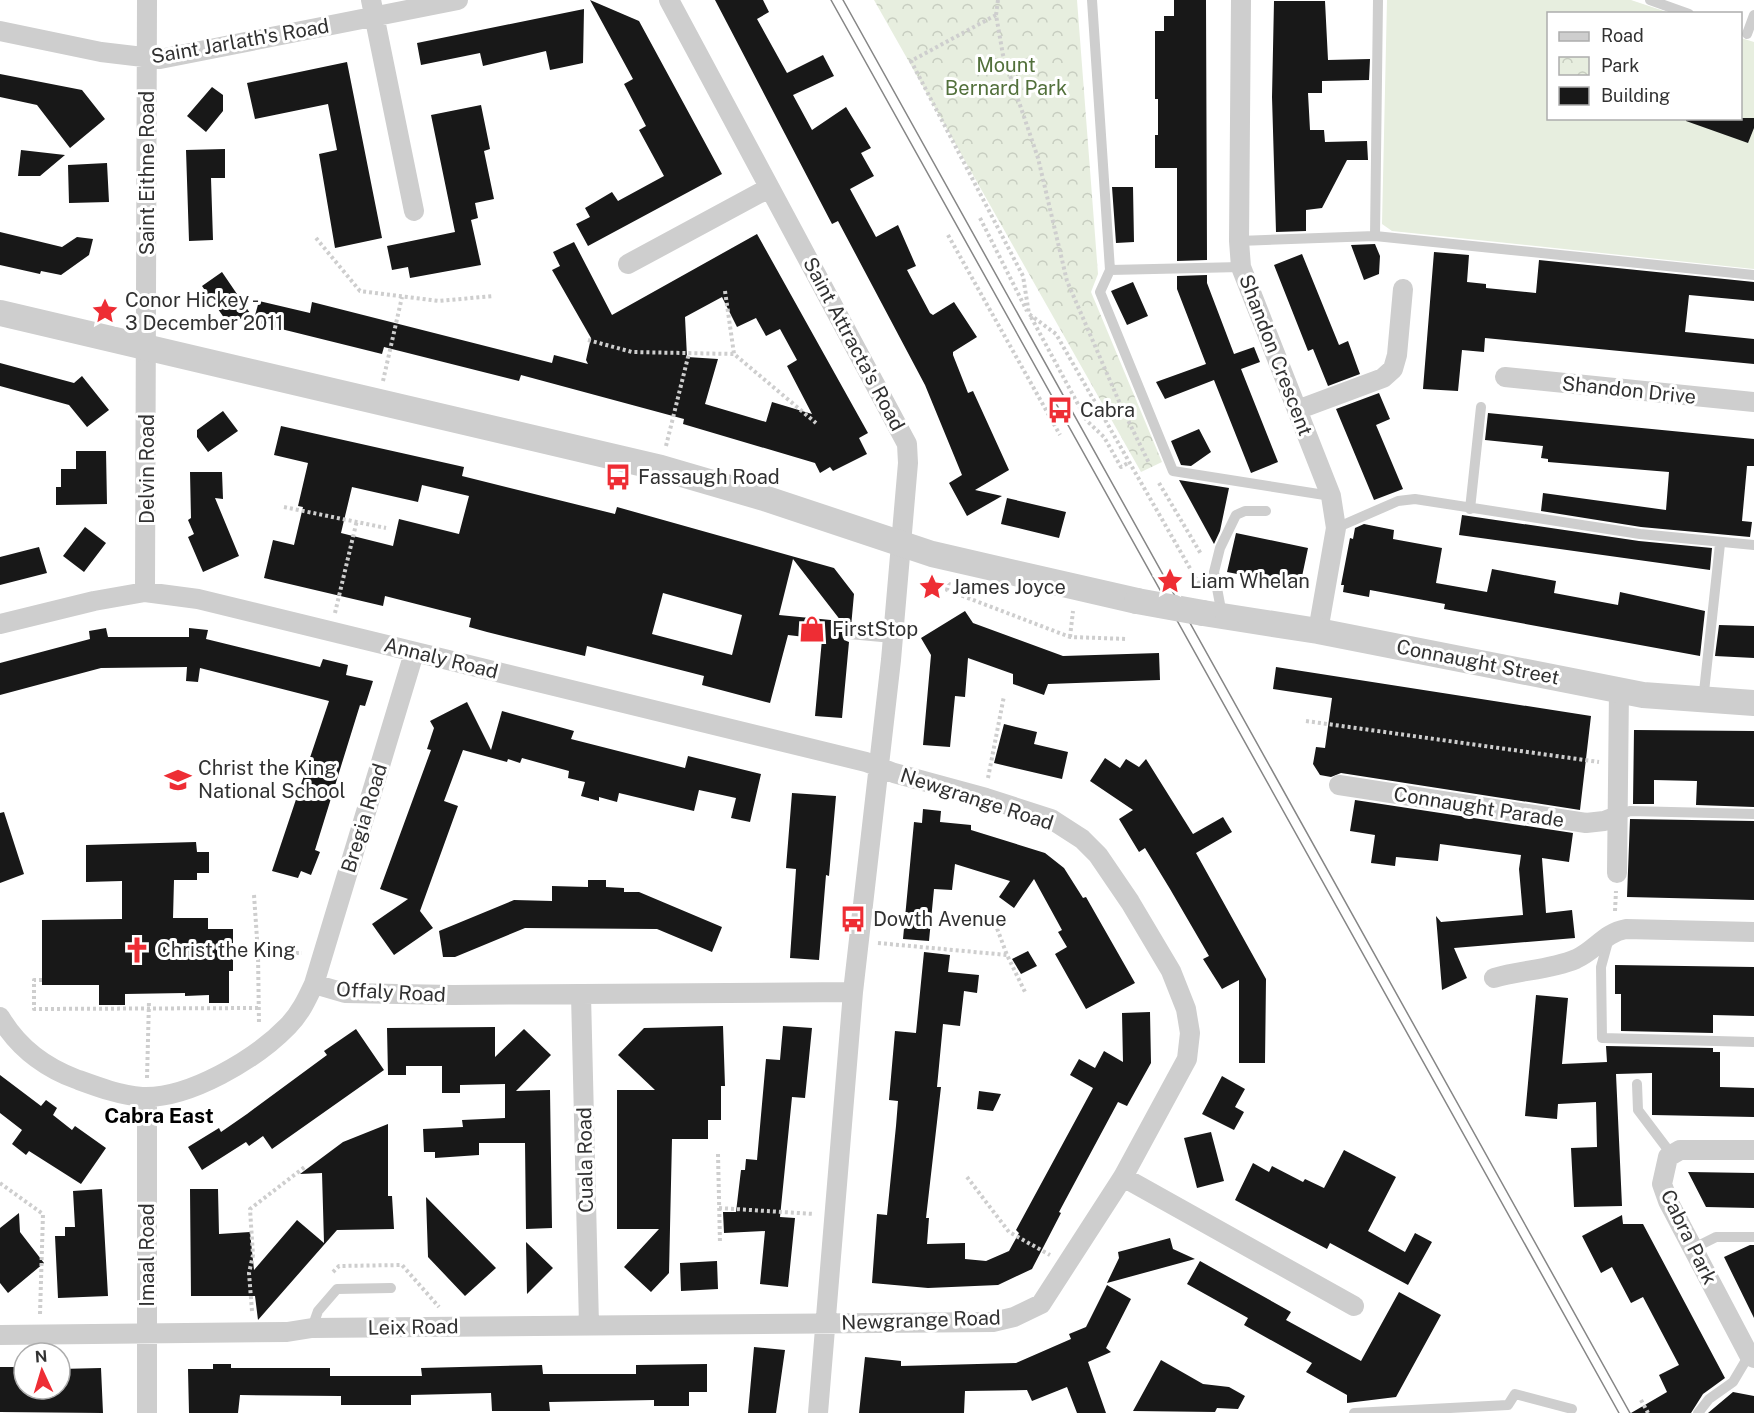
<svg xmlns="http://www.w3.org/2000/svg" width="1754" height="1413" viewBox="0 0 1754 1413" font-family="'Public Sans',sans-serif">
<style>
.grass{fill:#e7eedf}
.park{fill:url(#park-crowns)}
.building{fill:#181818;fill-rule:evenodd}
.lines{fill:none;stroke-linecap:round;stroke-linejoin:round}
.path{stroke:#cecece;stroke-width:4;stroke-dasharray:3 3;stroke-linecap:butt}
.service{stroke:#cecece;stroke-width:10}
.minor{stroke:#cecece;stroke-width:20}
.tertiary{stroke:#cecece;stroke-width:26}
.tram{stroke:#868686;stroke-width:1.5}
.tertiary-bridge{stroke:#cecece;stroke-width:26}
.labels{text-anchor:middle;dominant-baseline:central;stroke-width:6;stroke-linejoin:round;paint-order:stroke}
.street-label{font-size:20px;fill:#313131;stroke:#fff}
.park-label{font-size:20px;fill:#52703b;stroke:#fff}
.poi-label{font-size:20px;fill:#313131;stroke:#fff;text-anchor:start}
.neighbourhood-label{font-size:21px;font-weight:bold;fill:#000;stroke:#fff}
</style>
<defs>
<pattern id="park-crowns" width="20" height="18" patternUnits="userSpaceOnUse" patternTransform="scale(1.5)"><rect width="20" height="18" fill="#e7eedf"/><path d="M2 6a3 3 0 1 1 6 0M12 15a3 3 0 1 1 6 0" fill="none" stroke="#c7cdc0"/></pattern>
</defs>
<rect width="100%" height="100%" fill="#fff"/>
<path class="grass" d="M1387,0H1631L1670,13L1548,14V118H1740L1741,38L1754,42V269L1392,231L1382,224Z"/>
<path class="park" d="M874,0H1077L1098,274L1091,292L1162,462L1141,472Z"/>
<path class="building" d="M590,0L639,21L722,174L588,246L576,224L590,217L585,208L612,192L618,201L664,176L639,130L646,126L624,84L633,79Z
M715,0H763L769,12L757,19L787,73L823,55L834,76L793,95L812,130L846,107L871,148L861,153L874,176L850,189L876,237L898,225L916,266L907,270L930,313L933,315L954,302L977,337L953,352V355L968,393L973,391L1009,470L975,490L1002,496L967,516L949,483L962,475L925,385L838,221L832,224Z
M1174,0H1206L1207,260L1177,261V168H1155V135H1158V99H1155V31H1164V16H1174Z
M1274,1H1325L1328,60L1370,59L1369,80L1322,81V93H1308L1310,130H1324L1325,142L1367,141L1368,160H1347L1322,208L1306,210V231L1276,232L1272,97Z
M584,9L583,63L550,70L546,51L483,66L480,53L421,65L417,43Z
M347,62L382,238L335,248L319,154L337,150L328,104L255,119L247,83Z
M0,74L82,90L105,119L70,148L37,105L0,97Z
M212,87L223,95V111L206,132L187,116Z
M481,105L490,149L484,151L494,199L475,203L478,218L471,220L481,265L410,278L408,267L392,270L387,246L455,232L431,115Z
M1686,118H1754V128L1748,143L1686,121Z
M225,149V178H211L213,240L189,241L186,150Z
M21,150L65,155L40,176H18Z
M107,163L109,202L69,203L68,165Z
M1112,187H1133L1134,242L1116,243Z
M0,232L62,247L77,237L93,239L89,255L61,275L41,271L40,274L0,265Z
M757,234L868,433L859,438L867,454L833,471L830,467L820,473L815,463L683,424L684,419L521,375L519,381L384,347L382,354L233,317L227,322L202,286L222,272L254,319L259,301L310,313L312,302L552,363L554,355L588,364L586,360L591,338L552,270L560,266L553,252L574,242L612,315ZM722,297L737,327L756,318L766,336L780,329L797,360L787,366L812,414L772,402L766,422L705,404L718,359L687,357L685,317Z
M1375,244L1380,256L1379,274L1364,280L1351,245Z
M1434,252L1469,255L1467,282L1486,284V288L1536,293L1539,260L1754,282V301L1689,295L1685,332L1754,339V364L1485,338L1484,352L1462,350L1458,391L1423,389Z
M1302,254L1339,345L1348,341L1360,374L1328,386L1313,349L1308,351L1274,265Z
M1207,275V283L1234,354L1254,347L1260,362L1241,369L1278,462L1251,473L1214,380L1165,399L1156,382L1206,364L1177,289V276Z
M1133,282L1148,316L1127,325L1111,291Z
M0,363L74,383L82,376L109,410L87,427L69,405L0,386Z
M1379,393L1390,419L1376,425L1403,489L1374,500L1336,409Z
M223,411L238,431L208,452L197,437V430Z
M1488,413L1754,439V466H1747L1742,521L1752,522L1750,537L1641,527L1541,511L1543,493L1666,510L1669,472L1548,462V459L1541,458L1543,446L1485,440Z
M281,426L464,467L462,476L615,514L617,507L834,568L854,594L851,627L845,628L842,633L844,640L849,642L842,718L815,716L822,639L788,635L770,703L702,685L704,676L587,646L585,656L487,632L469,627L471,618L385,596L383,606L264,578L273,540L294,545L303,507L298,506L308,463L274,455ZM422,485L469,496L459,534L399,519L393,546L341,533L352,487L418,502ZM793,559L841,621L779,615ZM663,593L742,615L732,655L652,634Z
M1199,429L1211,452L1191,466L1181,465L1171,441Z
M76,451H106L107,504L56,505V487H61V469H76Z
M190,472H222L223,499L215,498L239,556L203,572L188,537L194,534L188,520L191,518Z
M1179,480L1229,488L1220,531L1214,544Z
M1007,498L1066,512L1059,538L1001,524Z
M1462,515L1639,541L1712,548L1710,570L1459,535Z
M1364,524L1394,530L1393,539L1442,548L1436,583L1487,592L1492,569L1556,581L1554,593L1618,605L1620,592L1705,611L1700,656L1444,609L1445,604L1370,590L1369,597L1343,592L1344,585H1341L1350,538L1353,539L1355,528Z
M85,527L106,543L84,572L63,556Z
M1236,533L1308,548L1300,586L1227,572Z
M39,547L47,573L0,585V557Z
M965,611L973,623L1063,656L1159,653L1160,680L1048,684L1044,695L1013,684V674L968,658L965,697L955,696L950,747L923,745L931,655L921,638Z
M1719,625L1754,626V658L1715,656Z
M106,628L108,637H189V628L208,630L206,639L320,667L323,659L348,665L346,675L373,681L365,706L360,705L315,850L320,852L311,875L301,871L298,878L272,871L329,701L200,668L198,682L186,681L187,667L101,668L0,695V663L90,639L89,631Z
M1276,667L1591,716L1580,810L1341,773L1331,777L1320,775L1313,764L1316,747L1325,748L1332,698L1273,689Z
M467,702L491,750L502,711L574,731L571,739L685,768L688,756L761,774L750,822L731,818L736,798L699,790L694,811L619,793L617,802L599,797V801L581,796L585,782L568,778L569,771L522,758L520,763L508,759L507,762L463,750L444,801L458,806L420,911L433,928L394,955L372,924L408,899L380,889L431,750L427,749L434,728L430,721Z
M1004,724L1037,732L1034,744L1068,752L1062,779L994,763Z
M1634,730L1754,731V807L1696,805L1697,781L1654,780V804H1633Z
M1105,758L1120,768L1126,759L1139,767L1146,759L1193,834L1223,817L1232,832L1196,853L1266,979L1265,1063H1239V980L1222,989L1203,959L1209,956L1170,889L1145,848L1139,852L1119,819L1133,810L1090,781Z
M792,793L836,796L829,876L826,875L819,960L790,958L796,869L786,868Z
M1355,800L1573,833L1569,862L1542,858L1546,913L1572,910L1575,938L1454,948L1467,978L1442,990L1436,916L1441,922L1523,915L1519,869L1521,855L1440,844L1438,861L1396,857L1395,866L1371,863L1375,835L1350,831Z
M923,809L941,811L940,822L971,825V830L1045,853L1064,868L1083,898L1086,897L1135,983L1086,1009L1055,954L1067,947L1058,932L1062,930L1034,879L1014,908L999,897L1010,881L955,864L952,890L934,889L929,941L903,939L914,822L922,823Z
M4,812L24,874L0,883V813Z
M1630,819L1754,821V900L1627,897Z
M196,842L197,852H209V873H197V880H174L173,918H208V929H233V971H229V1003H209V995L185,996V993L125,994V1005H99V985H42V920L122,919V881L86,882V845Z
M588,880H606V887L624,888V892H639L722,927L712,952L657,929L525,928L455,957H443L439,931L514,900L552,901V886L588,887Z
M1028,951L1037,966L1021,974L1012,959Z
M924,952L950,955L948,972L979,975L977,993L964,991L960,1026L943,1024L937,1087H941L926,1218H929L927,1244L965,1243V1259L986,1261L1009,1251L1019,1233L1016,1230L1093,1088L1070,1075L1079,1059L1095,1068L1104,1051L1123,1062L1122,1013L1150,1012L1151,1063L1127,1106L1118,1102L1059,1212L1061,1213L1032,1269L998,1285L928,1288L872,1283L877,1214L887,1215L896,1126L898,1101L889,1100L895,1031L916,1033Z
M1615,965L1754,967V1016L1713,1015V1033L1621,1031V994H1615Z
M1536,995L1568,998L1562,1064L1607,1062L1606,1046L1713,1048V1052H1720V1087L1754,1088V1117L1652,1115V1073L1616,1074L1622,1206L1574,1207L1571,1148L1597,1147L1596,1102L1558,1104L1557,1119L1525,1116Z
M723,1026L725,1086H721V1120H708V1139H672L669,1273L651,1292L624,1267L659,1229H617V1090H655L618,1055L644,1028Z
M783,1026L812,1028L805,1098L792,1097L780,1217L795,1218L788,1287L760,1284L765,1231L724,1233L723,1212H736L741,1170H745L746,1159L757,1160L766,1059L780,1060Z
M495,1027V1057L524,1029L551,1055L516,1091L550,1090L552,1228L526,1229L525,1143H479V1155L435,1158V1152H424L423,1129L463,1127L462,1120L505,1118V1084L460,1085V1093H442V1066H406V1075H388L387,1028Z
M356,1029L384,1070L272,1149L263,1136L249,1146L246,1142L202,1170L188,1147L219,1128L221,1132L247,1114L327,1055L324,1051Z
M0,1075L41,1106L46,1100L57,1108L53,1115L72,1130L75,1126L106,1148L81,1184L29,1151L26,1155L12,1144L22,1130L0,1113Z
M1222,1076L1245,1089L1235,1107L1244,1112L1234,1130L1202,1114Z
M979,1091L1001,1094L993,1111L977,1109Z
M388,1124V1196H392L394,1229L337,1230L258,1320L255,1296H191L190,1189H218L219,1234L250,1232L254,1270L297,1220L324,1243L322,1173L300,1174L343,1142Z
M1211,1132L1224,1181L1197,1188L1184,1138Z
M1344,1150L1396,1177L1368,1231L1405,1252L1415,1233L1432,1242L1408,1285L1330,1243L1327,1249L1235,1200L1253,1163L1269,1172L1272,1166L1303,1182L1305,1179L1324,1188Z
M1688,1172L1754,1173V1208L1706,1207Z
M102,1189L108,1296L58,1298L55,1236H65V1227H75L73,1191Z
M426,1197L496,1268L465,1296L428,1257Z
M19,1213L20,1232L44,1263L8,1293L0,1283V1228Z
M1622,1215L1623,1224H1643L1725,1378L1703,1394L1691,1413H1631L1667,1392L1659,1375L1679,1365L1643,1297L1631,1303L1612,1267L1601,1273L1582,1236Z
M1170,1238L1173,1249L1195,1259L1107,1283L1119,1258L1118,1252Z
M526,1242L553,1268L527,1294Z
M1750,1245H1754V1318L1724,1257Z
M717,1261L718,1289L681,1291L680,1263Z
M1200,1261L1291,1312L1286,1320L1361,1361L1399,1292L1441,1315L1396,1397L1347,1403V1395L1306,1372L1312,1363L1244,1325L1248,1318L1187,1284Z
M1107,1285L1131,1299L1106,1348L1111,1352L1088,1362L1106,1413H1077L1067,1387L1032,1401L1027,1390L965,1391L964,1413H859L865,1357L901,1361V1366L1016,1363L1071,1339L1069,1334L1086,1327Z
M754,1347L785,1350L776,1413H748Z
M1161,1360L1203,1384L1229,1387L1245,1396L1238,1409L1217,1408L1215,1412L1133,1411Z
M213,1364H231V1368H330V1376H422L421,1368L542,1365L543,1374H636V1365L707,1364V1392H689V1406H654V1400L549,1402L550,1411H492L491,1393L411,1395V1405H341V1396L240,1395L238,1413H189L188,1369H213Z
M0,1367H24V1389H60V1369L101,1368L103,1413L0,1412Z
M1733,1392L1754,1396V1413H1708Z"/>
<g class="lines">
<path class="path" d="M998,0L996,15L1003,55L1038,158L1067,281L1121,406L1149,463
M996,15L911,61L1023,276L1029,314L1056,334L1199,584
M980,218L1027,311
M948,235L1060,435
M316,238L360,291L439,301L493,296
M725,291L734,354
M1031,317L1087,421L1104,437L1121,467L1128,463
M588,340L632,352L734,354L816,423
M383,381L402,297
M666,446L689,353
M1159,483L1201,554
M284,507L386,528
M949,582L947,590L1070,637L1128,639
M335,613L357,520
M1070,637L1073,611
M1306,721L1599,762
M988,778L1004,696
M254,895L258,953H302
M1615,911L1616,891
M995,923L1007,955L1026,994
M878,943L1007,955
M258,953L259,1024
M42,980H34V1009L259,1008
M147,1078L149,1001
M718,1154L720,1244
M967,1177L1009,1232L1050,1255
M0,1183L43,1214L40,1314
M719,1208L814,1214
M333,1272L339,1266L402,1265L439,1307
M252,1311L249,1273L253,1255L250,1209L306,1166
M1641,1400L1648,1413"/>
<path class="service" d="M1092,0L1110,270L1100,292L1173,471L1331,496
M1650,0L1689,14
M1747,34L1754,15
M1375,236L1378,0
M1239,241L1375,236L1754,275
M1110,270L1241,267
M1470,509L1481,407
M1336,528L1398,501L1415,499L1640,534L1754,545
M1222,615L1214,572L1220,548L1236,515L1245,511H1266
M849,634L893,638
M1703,701L1720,544
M1617,816L1630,811L1754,814
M1609,938L1601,967L1602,1038L1754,1042
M1637,1084L1638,1110L1672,1155
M1694,1248L1716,1237H1754
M312,1328L318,1311L337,1289L391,1288
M1354,1413L1508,1405L1515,1394L1572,1409
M1698,1413L1709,1399L1733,1382L1749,1355"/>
<path class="minor" d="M371,0L414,211
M669,0L907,444L908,463L891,660L853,992L818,1413
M1241,0L1239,241L1241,267L1331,496L1336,528L1318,631
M0,31L101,52L160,59L458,0
M628,264L769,188
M1505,377L1754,402
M1297,410L1383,378L1393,369L1397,355L1403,289
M145,592L147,0
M0,624L94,601L145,592L198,599L866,762L894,773L986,798L1051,819L1082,839L1098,855L1130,902L1171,971L1186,1009L1190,1033L1187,1059L1123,1177L1041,1304L1014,1317L993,1322L312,1328L287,1332L0,1335
M1339,785L1586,823L1604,821L1617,816
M1617,873L1619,690
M1494,978C1520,970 1550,970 1576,959C1596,950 1604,933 1626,929L1754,932
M314,984L414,653
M581,995L589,1325
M0,1017C17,1046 44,1067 76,1079C98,1087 119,1095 142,1097C189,1099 256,1059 288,1026C300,1014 307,999 314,984L345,993L453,995L853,992
M147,1097V1413
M1754,1150H1680L1668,1157L1662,1184L1668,1201L1749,1355L1754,1358
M1123,1177L1354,1306"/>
<path class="tertiary" d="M0,313L661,468L764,498L932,554L1137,601
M1203,613L1318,631L1643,695L1754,703"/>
<path class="tram" d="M831,0L1619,1413
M843,0L1630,1413"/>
<path class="tertiary-bridge" d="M1137,601L1203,613"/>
</g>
<defs>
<g id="sight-bare" transform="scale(2.07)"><path d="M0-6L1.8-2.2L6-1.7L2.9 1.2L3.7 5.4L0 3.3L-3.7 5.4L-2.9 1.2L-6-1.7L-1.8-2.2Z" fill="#ee2d34" stroke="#fff" stroke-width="2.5" paint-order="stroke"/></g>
<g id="bus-bare" transform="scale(2.07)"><path d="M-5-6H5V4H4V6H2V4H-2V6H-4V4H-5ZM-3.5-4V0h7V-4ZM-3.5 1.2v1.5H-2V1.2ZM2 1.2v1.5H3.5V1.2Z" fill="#ee2d34" stroke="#fff" stroke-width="2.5" paint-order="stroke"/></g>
<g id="shop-bare" transform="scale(2.07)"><path d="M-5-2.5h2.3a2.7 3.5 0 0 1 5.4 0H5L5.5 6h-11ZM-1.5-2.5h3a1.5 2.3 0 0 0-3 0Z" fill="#ee2d34" stroke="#fff" stroke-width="2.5" paint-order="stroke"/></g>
<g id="school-bare" transform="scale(2.07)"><path d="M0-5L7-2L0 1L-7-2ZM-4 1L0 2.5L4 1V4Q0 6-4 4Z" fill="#ee2d34" stroke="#fff" stroke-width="2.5" paint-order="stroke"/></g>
<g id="church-bare" transform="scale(2.07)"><path d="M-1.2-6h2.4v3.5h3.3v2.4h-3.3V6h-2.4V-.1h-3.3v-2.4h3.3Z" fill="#ee2d34" stroke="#fff" stroke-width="2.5" paint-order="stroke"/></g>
</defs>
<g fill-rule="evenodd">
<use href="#sight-bare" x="105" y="311"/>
<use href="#bus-bare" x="1060" y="410"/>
<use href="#bus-bare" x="618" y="477"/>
<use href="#sight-bare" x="1170" y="581"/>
<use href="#sight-bare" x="932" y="587"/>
<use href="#shop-bare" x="812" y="629"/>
<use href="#school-bare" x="178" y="780"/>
<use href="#bus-bare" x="853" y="919"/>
<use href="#church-bare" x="137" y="950"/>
</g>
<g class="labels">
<g class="street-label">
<text transform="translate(240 41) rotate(-10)">Saint Jarlath's Road</text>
<text transform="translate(147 173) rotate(-90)">Saint Eithne Road</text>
<text transform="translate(854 344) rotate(62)">Saint Attracta's Road</text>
<text transform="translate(1276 355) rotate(69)">Shandon Crescent</text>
<text transform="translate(1629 390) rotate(6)">Shandon Drive</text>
<text transform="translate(147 469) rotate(-90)">Delvin Road</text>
<text transform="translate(441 658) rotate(14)">Annaly Road</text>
<text transform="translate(1478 662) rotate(11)">Connaught Street</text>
<text transform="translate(977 799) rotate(18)">Newgrange Road</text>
<text transform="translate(1479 807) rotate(9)">Connaught Parade</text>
<text transform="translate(364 818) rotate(-73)">Bregia Road</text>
<text transform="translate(391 992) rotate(3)">Offaly Road</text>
<text transform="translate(585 1160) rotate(-91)">Cuala Road</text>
<text transform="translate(1689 1237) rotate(64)">Cabra Park</text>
<text transform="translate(147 1255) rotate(-90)">Imaal Road</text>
<text transform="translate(921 1320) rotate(-2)">Newgrange Road</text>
<text transform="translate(413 1327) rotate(-1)">Leix Road</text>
</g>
<g class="park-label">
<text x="1006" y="65">Mount<tspan x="1006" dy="23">Bernard Park</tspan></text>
</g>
<g class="poi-label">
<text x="125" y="300">Conor Hickey -<tspan x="125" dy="23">3 December 2011</tspan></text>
<text x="1080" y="410">Cabra</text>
<text x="638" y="477">Fassaugh Road</text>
<text x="1190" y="581">Liam Whelan</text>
<text x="952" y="587">James Joyce</text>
<text x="832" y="629">FirstStop</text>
<text x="198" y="768">Christ the King<tspan x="198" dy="23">National School</tspan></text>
<text x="873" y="919">Dowth Avenue</text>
<text x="157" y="950">Christ the King</text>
</g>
<g class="neighbourhood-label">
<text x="159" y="1115">Cabra East</text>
</g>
</g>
<rect x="1547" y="12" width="195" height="108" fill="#ffffff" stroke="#adadad" stroke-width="1.5"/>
<rect x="1559" y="32" width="30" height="9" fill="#cecece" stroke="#adadad" stroke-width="1.5"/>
<text x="1601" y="42" font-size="18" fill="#313131">Road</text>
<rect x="1559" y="57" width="30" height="18" fill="url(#park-crowns)" stroke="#adadad" stroke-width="1.5"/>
<text x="1601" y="72" font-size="18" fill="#313131">Park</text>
<rect x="1559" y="87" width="30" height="18" fill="#181818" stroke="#adadad" stroke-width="1.5"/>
<text x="1601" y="102" font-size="18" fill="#313131">Building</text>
<g transform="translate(42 1371) rotate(356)"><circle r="28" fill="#ffffff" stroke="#adadad" stroke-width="1.5"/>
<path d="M0-4.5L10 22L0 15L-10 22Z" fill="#ee2d34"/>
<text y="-9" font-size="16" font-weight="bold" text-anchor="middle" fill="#313131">N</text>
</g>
</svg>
